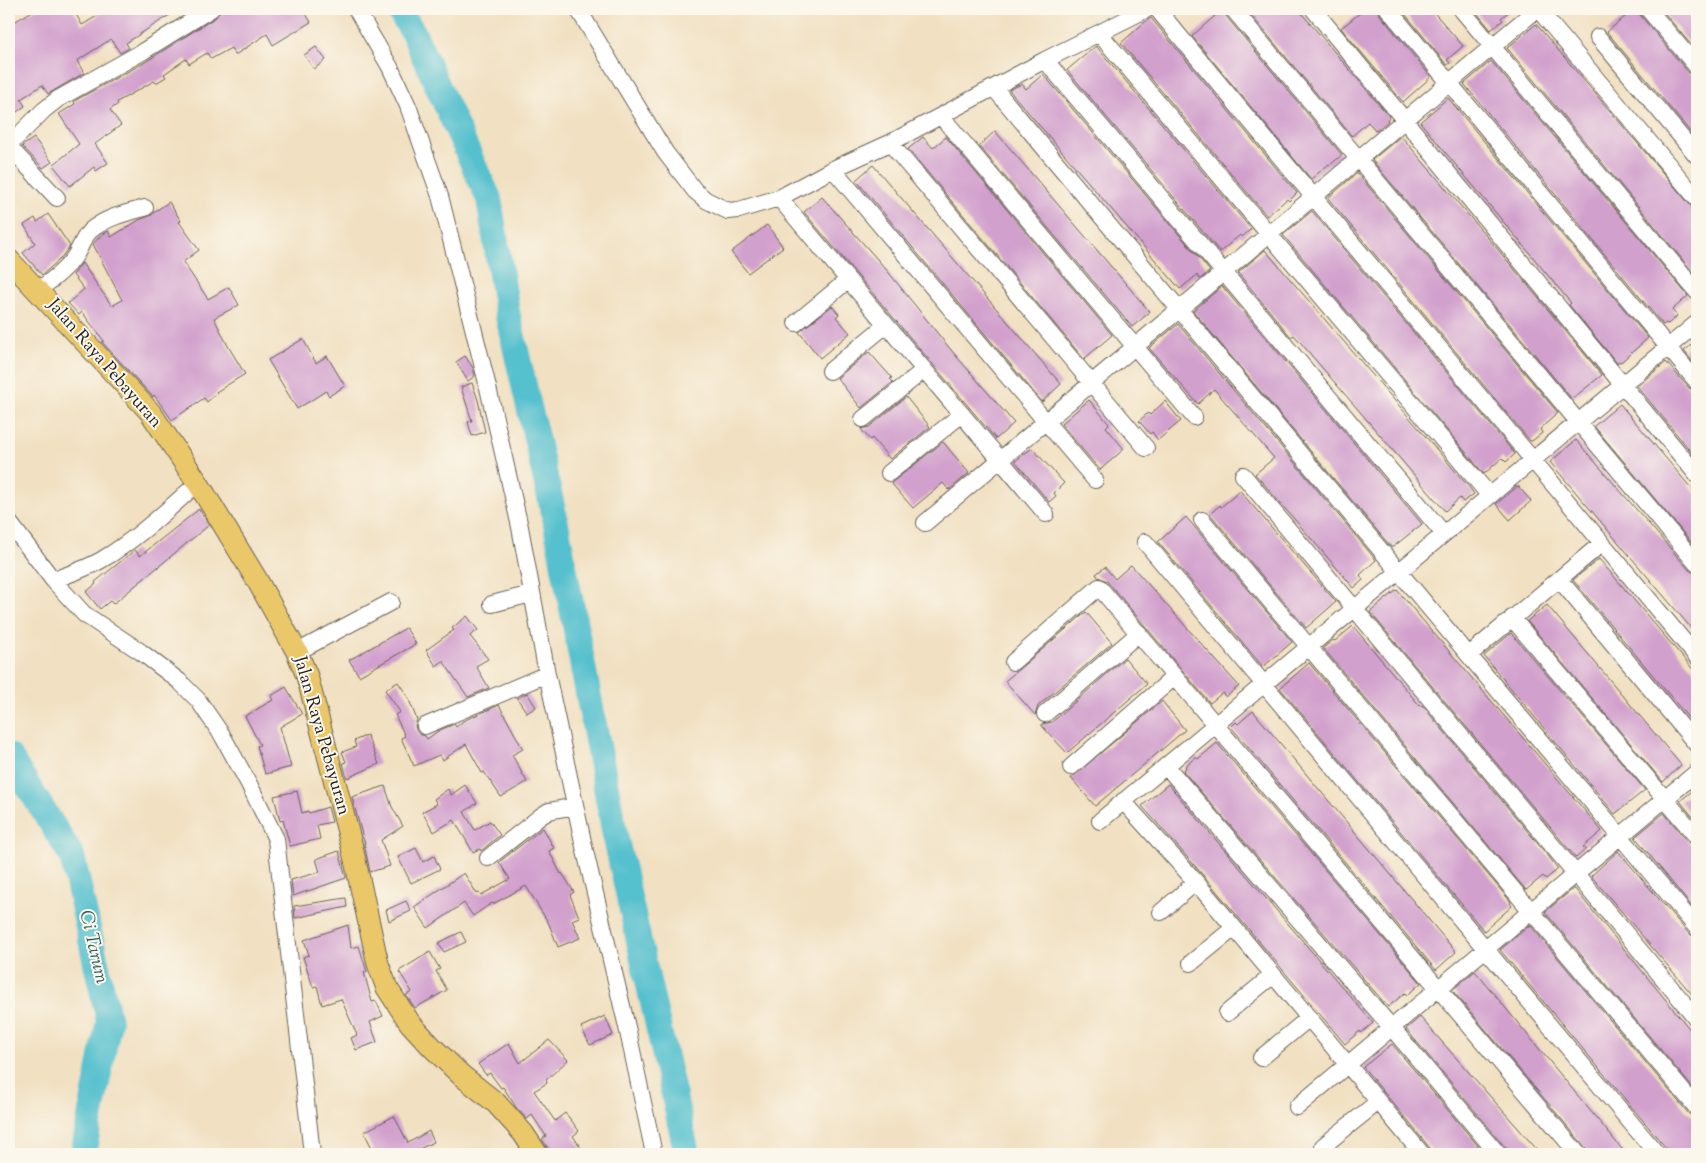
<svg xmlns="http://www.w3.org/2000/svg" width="1706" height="1163" viewBox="0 0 1706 1163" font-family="'Sorts Mill Goudy',serif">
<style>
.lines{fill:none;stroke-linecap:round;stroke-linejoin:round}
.river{stroke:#54c0ce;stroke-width:26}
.building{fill:#d2a0cd}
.minor-casing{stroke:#676156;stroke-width:18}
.major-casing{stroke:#676156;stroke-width:23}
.minor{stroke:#fff;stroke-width:16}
.major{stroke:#eac769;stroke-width:21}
.labels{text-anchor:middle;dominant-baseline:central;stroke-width:4;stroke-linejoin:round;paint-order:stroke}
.street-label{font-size:18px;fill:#1c1c1c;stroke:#fbf7ec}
.water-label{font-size:19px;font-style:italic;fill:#325e63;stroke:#fbf7ec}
</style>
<rect width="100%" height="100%" fill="#fbf7ec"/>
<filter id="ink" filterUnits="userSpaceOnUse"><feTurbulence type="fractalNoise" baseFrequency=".02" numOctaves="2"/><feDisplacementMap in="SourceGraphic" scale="10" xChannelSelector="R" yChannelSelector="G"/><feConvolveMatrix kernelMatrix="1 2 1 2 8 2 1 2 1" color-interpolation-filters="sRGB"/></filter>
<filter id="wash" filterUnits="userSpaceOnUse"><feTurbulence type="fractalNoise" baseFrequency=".0096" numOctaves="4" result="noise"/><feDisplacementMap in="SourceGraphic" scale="20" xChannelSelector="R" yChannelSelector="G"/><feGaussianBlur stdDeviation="1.12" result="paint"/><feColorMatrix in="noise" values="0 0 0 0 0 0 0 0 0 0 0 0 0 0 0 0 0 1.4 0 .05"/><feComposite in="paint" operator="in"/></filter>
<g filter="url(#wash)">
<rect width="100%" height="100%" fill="#f1e0c1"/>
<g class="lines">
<path class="river" d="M398,9L413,32L489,199L507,312L555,519L615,835L687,1154
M9,756L72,856L109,1021L83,1154"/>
</g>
<g id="blocks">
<path class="building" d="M36,9H73L82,25L109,9H179L126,43L129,48L120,53L111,39L77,61L84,73L48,94L42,85L21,99L25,106L14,114L9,106V25Z
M221,9H303L311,22L273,45L267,34L235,55L231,48L211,59L207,53L189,64L186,59L164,74L166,77L156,83L154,81L117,102L118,104L110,110L121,125L95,144L108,163L96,171L94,167L70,186L53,165L79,144L59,114L75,104L74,101L147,61L216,17Z
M1223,9L1225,15L1342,155L1330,165L1329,164L1311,179L1192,36Z
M1246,9H1298L1388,115L1389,117L1387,120L1388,121L1376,131L1368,122L1352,136Z
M1365,9H1378L1380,15L1431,77L1403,102L1341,28Z
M1401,9H1431L1463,46L1447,60L1450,63L1447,65Z
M1474,9H1512L1501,18L1503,20L1491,30Z
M1634,9H1638L1640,15L1689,73L1697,77V140L1607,32Z
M1661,9H1694L1697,13V52Z
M1151,18L1297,193L1289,201L1287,199L1267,216L1121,43L1146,21Z
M1536,24L1697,213V277L1507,48Z
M1096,46L1251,229L1242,237L1240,235L1220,252L1067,70Z
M316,47L326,60L314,69L304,55Z
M1491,61L1688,296L1672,310L1677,316L1668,324L1666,323L1663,325L1464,84Z
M1043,74L1210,271L1200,279L1197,275L1180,289L1009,90L1022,84L1026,89Z
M1448,98L1648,338L1621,362L1619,361L1617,363L1569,305L1571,303L1420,122Z
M995,131L1150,312L1132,327L979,146Z
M1401,136L1500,252L1602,375L1572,399L1372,160Z
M923,137L933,148L946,137L1112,335L1084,359L908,149Z
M34,138L52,162L43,168L22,146Z
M873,165L1061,384L1042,402L856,180Z
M1357,173L1558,413L1540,429L1542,433L1532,441H1530L1328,198Z
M822,197L885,268L951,350L1014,423L996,439L804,212Z
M169,202L181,221L179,222L199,250L183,262L208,299L229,287L239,305L214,318L228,346L245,374L216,392L217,393L207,402L204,398L172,420L154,395L153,397L102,342L104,341L82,312L79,315L68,303L84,289L73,275L82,263L112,306L122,300L93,244L98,238L108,231L111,237L139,220L152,215L154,212Z
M1312,211L1515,454L1506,462L1502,458L1484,474L1283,235Z
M48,214L70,246L60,259L42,275L23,253L35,243L24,225L35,218L37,222Z
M767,225L783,247L748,273L731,252Z
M1265,250L1469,487L1474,494L1463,502L1460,498L1445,511L1294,335L1291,337L1238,273Z
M1222,286L1422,524L1393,547H1391L1193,311Z
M832,306L839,314L836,317L850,333L820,358L799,332Z
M1178,324L1376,560L1360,575L1363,580L1354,588L1255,474L1274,458L1214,389L1198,404L1149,348Z
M303,339L316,363L327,356L345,386L329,396L326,391L297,409L268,360Z
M1697,340V367L1684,351Z
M869,352L892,378L890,379L893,382L861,408L837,378Z
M465,356L473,368L475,376L468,381L456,362Z
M1666,362L1689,388L1697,392V459L1637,386Z
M472,383L478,400L485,432L472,436L468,422L472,421L461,387Z
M906,397L930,427L890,459L872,438L870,440L861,429L869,427Z
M1089,400L1109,424L1106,427L1124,449L1100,470L1061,424Z
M1165,401L1181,421L1158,440L1152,432L1150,434L1139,421L1148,413L1150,415Z
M1620,404L1697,495V549L1594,426Z
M1576,440L1689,570L1697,574V635L1550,462Z
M943,442L969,473L949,490L943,483L913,508L891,483Z
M1032,448L1064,483L1054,493L1056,496L1049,502L1015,461Z
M1518,486L1531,501L1510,520L1496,504Z
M1240,491L1336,602L1306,628L1210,514L1220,505L1221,507Z
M199,509L209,525L113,604L110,601L100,609L86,592L96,584L95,582L135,550L140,556Z
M1186,517L1292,642L1263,667L1158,542Z
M1599,559L1697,674V728L1573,580Z
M1131,565L1239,686L1226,697L1222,693L1210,703L1107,581L1098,577L1096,574L1105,567L1115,579Z
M1397,590L1602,831L1583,847L1586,849L1576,858L1370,612Z
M1547,605L1681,765L1663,782L1527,621Z
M1086,612L1112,643L1038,706L1035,715L1005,681Z
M467,616L478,630L470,636L488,659L476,666L489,688L468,697L443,661L436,666L426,650L454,630L452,628Z
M1353,626L1420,706L1422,705L1549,857L1558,869L1546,879L1543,876L1526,890L1323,648L1333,640L1335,641Z
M406,628L416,644L359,676L349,660Z
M1511,633L1645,790L1615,814L1484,656Z
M1125,658L1147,684L1067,753L1042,726V724L1052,722Z
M1309,663L1511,902L1510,903L1512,906L1484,931L1280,688Z
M398,682L408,697L417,720L415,725L416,730L419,734L425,736L427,739L438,731L454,724L456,727L463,721L499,705L523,749L512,755L527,782L501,797L484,772L482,773L466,744L443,760L439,755L414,766L401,738L405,736L395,715L400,712L385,690Z
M286,687L302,714L280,727L291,767L265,774L257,746L260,745L245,716L273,700L271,696Z
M527,693L536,707L527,713L517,698Z
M1162,701L1185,730L1095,806L1071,778Z
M1253,711L1456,952L1436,970L1231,727L1236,722L1238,724Z
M367,735L379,764L347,778L343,763L346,762L342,752L356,747L354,741Z
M1217,743L1421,983L1407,995L1405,993L1388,1007L1183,771L1186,768L1185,766L1196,757L1198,759Z
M1168,784L1373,1023L1361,1033L1360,1031L1345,1044L1203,875L1142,806Z
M465,785L477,803L464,812L475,830L490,821L500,835L481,851L480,849L473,852L454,820L434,832L422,812L437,804L434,799L448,789L451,795Z
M385,786L392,807L403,826L381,840L390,866L370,872L364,843H365L363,838L352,797Z
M1697,787V822L1680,801Z
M297,791L302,813L308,811L309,813L328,807L332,822L317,825L320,839L290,846L283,820L280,821L274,796Z
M1664,813L1689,843L1697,847V913L1635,837Z
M543,828L554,848L549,851L561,874L562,873L574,892L570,895L579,917L572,920L580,938L558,947L549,924L526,886L493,904L492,903L473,916L464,903L428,928L414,907L464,873L477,894L479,893L481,895L510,879L499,862Z
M416,848L423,862L434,856L440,869L411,883L398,857Z
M339,851L346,878L293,896L291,880L320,872L316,859Z
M1618,851L1689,934L1697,938V1000L1591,876Z
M1574,888L1697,1038V1093L1545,912Z
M346,898L347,907L295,918L294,906Z
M406,901L411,911L389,921L386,910Z
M348,925L351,948L359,946L367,972H364L372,1002L376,1001L383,1016L370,1022L377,1042L356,1050L351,1038L357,1035L341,999L322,1005L317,986L313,987L303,957L309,955L304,940Z
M1530,925L1689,1114L1697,1118V1154H1671L1500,950Z
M461,932L466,942L444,952L438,943Z
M430,952L440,969L436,971L447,990L415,1008L406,995L412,992L399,971Z
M1475,971L1626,1154H1588L1586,1148L1452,990Z
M605,1016L613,1035L590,1045L581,1027Z
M1420,1017L1541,1154H1508L1506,1148L1406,1029Z
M549,1040L568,1060L546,1080L547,1083L534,1091L555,1121L565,1113L571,1120L579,1131L573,1136L585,1154H549L548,1148L542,1139L546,1136L532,1115L527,1119L516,1107L503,1087L501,1088L490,1073L486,1075L478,1064L509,1043L520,1063Z
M1392,1044L1485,1154H1432L1430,1148L1363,1067Z
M394,1116L408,1143L429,1131L434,1142L413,1152L414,1154H375L364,1132Z"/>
</g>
</g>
<g filter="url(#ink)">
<use href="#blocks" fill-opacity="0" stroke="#676156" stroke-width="1"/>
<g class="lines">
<g class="minor-casing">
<path id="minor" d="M356,9L390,67L408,106L440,196L486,379L520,527L547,674L585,851L627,1027L654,1154
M578,9L665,152L695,191L706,200L728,211L739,210L779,198L833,169L890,143L1045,60L1147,9
M1157,9L1697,657
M1233,9L1697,564
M1313,9L1697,475
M1388,9L1697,382
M1461,9L1697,292
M1538,9L1697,199
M1648,9L1697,67
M1099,33L1490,496
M1598,37L1697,156
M1045,60L1444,534
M994,88L1697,928
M941,116L1194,417
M890,143L1146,448
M9,145L44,110L58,99L142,52L211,9
M9,147L57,198
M833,169L1095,480
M779,198L1046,514
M38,290C51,281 66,270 75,256C81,247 83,237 91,230C107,217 126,213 145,208
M796,323L848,280
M830,371L886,325
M863,419L924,370
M889,473L962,414
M1243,475L1697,1019
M1202,520L1697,1108
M9,522L53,580L84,614L141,652L179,681L198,700L222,735L249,784L276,839L312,1154
M925,523L1537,9
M1145,542L1657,1154
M1559,579L1697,745
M53,580C70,574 88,568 103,559C138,538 168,509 198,483
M492,604L531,594
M1512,618L1697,837
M297,652L391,602
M1469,655L1602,543
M1013,662L1099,587L1578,1154
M1045,714L1139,633
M425,726L547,674
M1071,767L1174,677
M1167,767L1392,1028L1498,1154
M1123,801L1196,882L1422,1154
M1100,821L1697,323
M488,858L541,816L549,811L575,806
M1161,912L1196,882
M1191,963L1234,928
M1227,1013L1273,975
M1261,1058L1309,1018
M1297,1107L1697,772
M1323,1146L1378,1102"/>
</g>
<g class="major-casing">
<path id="major" d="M9,260L150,412L198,483L257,580L297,652L307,676L352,847L378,964L387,988L410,1023L431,1046L461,1075L496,1103L523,1133L537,1154"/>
</g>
<use href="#minor" class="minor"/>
<use href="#major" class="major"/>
</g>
</g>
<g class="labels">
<g class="street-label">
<text transform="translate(104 364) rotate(49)">Jalan Raya Pebayuran</text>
<text transform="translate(321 736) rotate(74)">Jalan Raya Pebayuran</text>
</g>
<g class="water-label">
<text transform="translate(93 947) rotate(77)">Ci Tarum</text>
</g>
</g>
<rect width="1706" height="1163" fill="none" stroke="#fbf7ec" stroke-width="30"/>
</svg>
